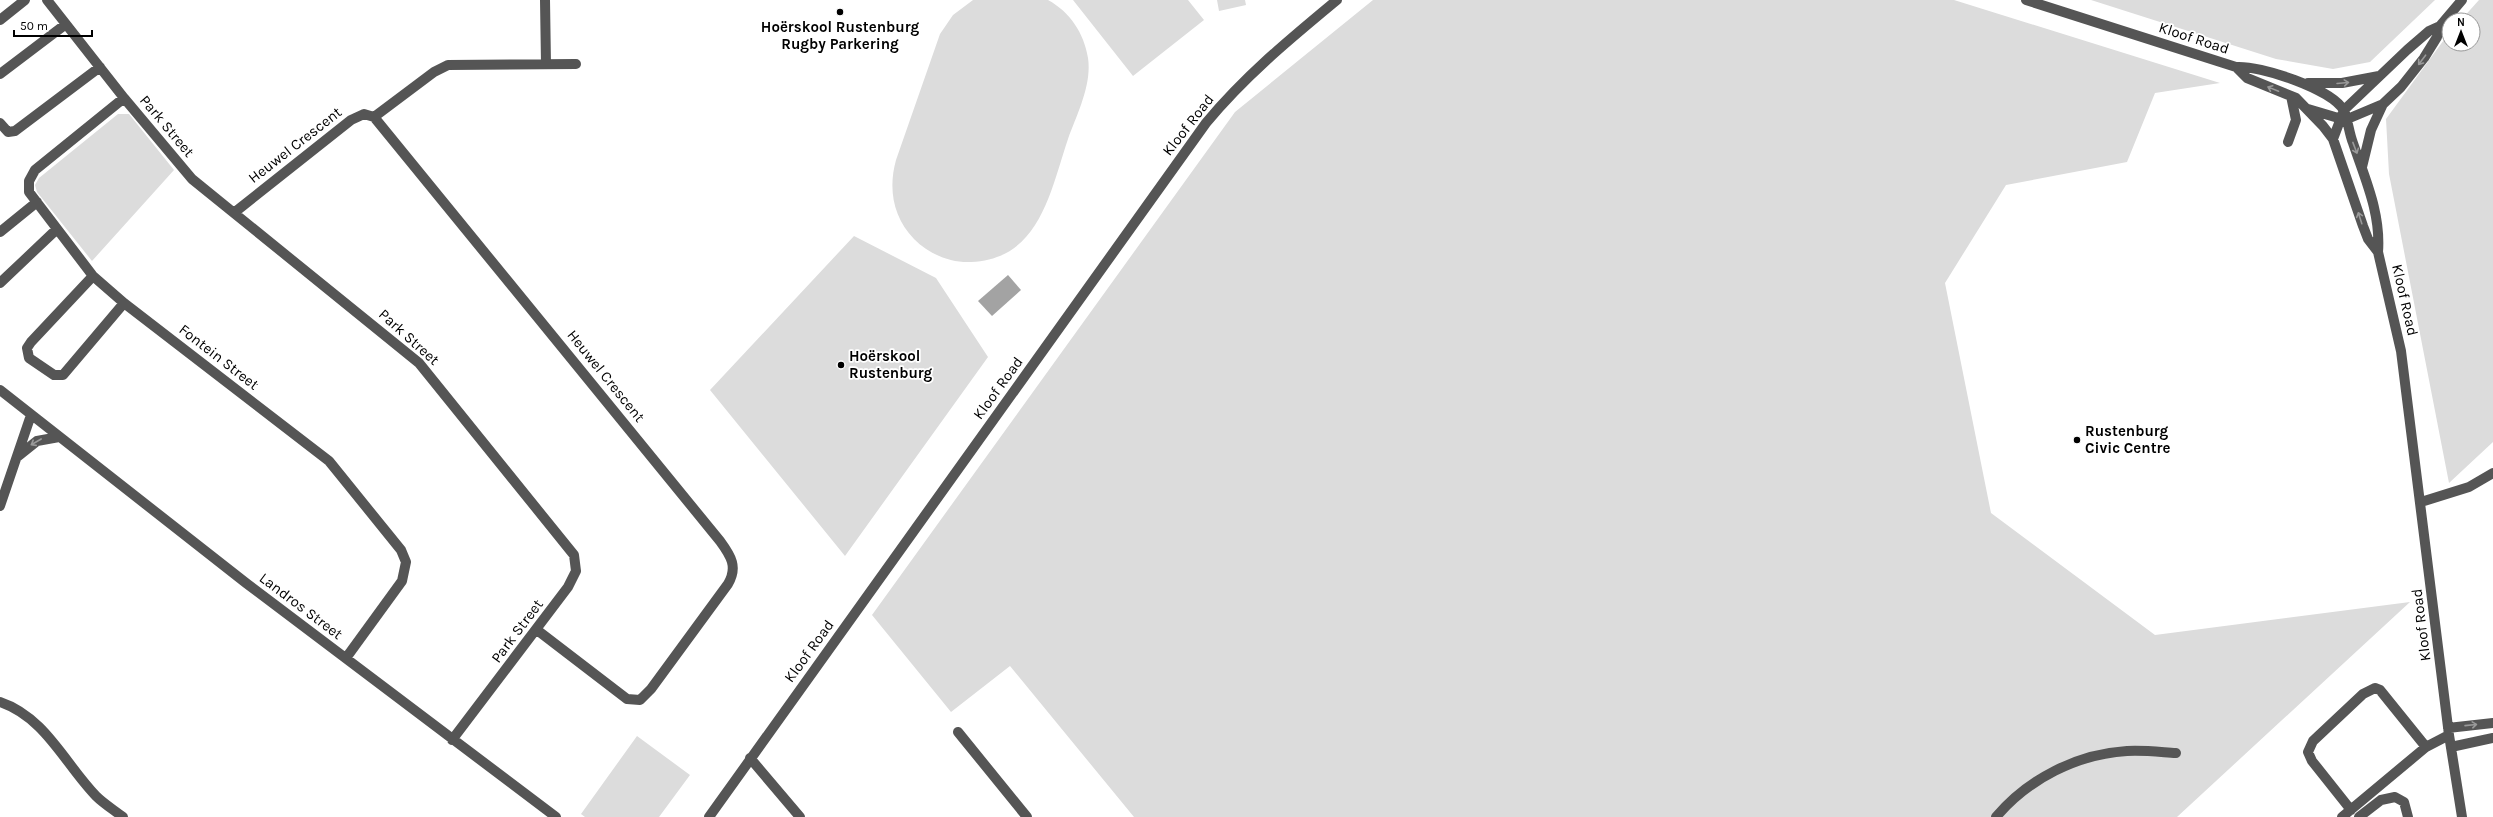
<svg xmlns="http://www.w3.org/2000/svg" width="2493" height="817" viewBox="0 0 2493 817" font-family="Karla,sans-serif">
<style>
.green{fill:#dcdcdc}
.water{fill:#a3a3a3}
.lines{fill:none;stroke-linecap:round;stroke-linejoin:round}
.minor{stroke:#555;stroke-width:10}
.oneway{stroke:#999}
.poi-dot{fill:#000;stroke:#fff;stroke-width:1.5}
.labels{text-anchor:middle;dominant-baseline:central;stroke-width:3.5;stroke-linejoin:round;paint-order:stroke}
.poi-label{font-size:15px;font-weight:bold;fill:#000;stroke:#fff;text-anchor:start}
.street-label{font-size:15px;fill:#000;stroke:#fff}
</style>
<rect width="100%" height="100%" fill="#fff"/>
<path class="green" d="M973,0H1048C1070,12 1084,33 1088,58C1092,85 1077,114 1068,139C1050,192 1040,259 971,262C950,263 929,254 914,239C893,217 888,189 896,160L940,34L953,15Z
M1073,0H1188L1204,20L1133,76Z
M1217,0H1245L1246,5L1219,11Z
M1373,0H1954L2220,83L2155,93L2127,162L2006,185L1945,283L1991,513L2155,635L2410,602L2177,817H1134L1010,666L951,712L872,615L1235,112Z
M2091,0H2435L2370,62L2333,69L2276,59Z
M2479,0H2493V442L2449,483L2389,174L2386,119L2449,33V44H2473V20H2461Z
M118,114H129L174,170L92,261L37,192L35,185L39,178Z
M854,236L936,278L988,357L845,556L710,390Z
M637,736L690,775L659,817H585L581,814Z"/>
<path class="water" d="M1008,275L1021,290L992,316L978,301Z"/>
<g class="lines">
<path class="minor" d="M47,0L124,98L192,179L419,363L574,555L576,571L568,587L452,740
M545,0L546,64
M2026,0L2236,67L2247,78L2296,98L2323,126L2333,139L2363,226L2368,239L2378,252L2401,351L2449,735L2462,817
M0,20L25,0
M2236,67C2259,65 2333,89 2344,111C2348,120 2349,133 2353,143C2365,179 2381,213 2378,252
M0,74L66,24
M2308,83H2342L2379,76
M124,98L35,170L29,181V192L93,276L124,303L329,461L401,550L406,562L402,581L346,658
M2308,109L2345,120L2383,104L2401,87L2424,58L2437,37L2440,26L2462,0
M374,117L434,72L448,65L576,64
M0,123L8,132L15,131L100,67
M2333,139L2344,110L2407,50L2429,31L2440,26
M2288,142L2296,120L2291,96
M2362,167L2371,130L2383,104
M235,212L351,120L364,114L374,117L720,541C731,556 738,567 728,584L651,689L640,700L627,699L537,630
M0,232L37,202
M93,276L31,342L27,348L29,358L54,375H63L124,303
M0,283L57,229
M0,390L246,583L556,817
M17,457L37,441L59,437
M2421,502L2469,487L2493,473
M0,506L31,415
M0,702C45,717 65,764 96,796C104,804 114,810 123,817
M2448,728L2493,723
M958,732L1027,817
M2451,747L2493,738
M750,758L800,817
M2351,810L2312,761L2308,752L2313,741L2363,694L2375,688L2380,690L2426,747
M709,817L1206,123C1246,75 1290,39 1337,0
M1996,817C2028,779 2077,754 2127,751C2143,750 2160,752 2176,753
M2342,817L2426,747L2449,735
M2359,817L2381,800L2395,797L2404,802L2408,817"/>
</g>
<defs><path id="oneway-shaft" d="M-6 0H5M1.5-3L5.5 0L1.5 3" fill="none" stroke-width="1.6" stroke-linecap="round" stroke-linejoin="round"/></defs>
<g class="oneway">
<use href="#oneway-shaft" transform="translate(2422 60) rotate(127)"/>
<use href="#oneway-shaft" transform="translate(2343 83) rotate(-5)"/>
<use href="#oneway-shaft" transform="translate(2273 89) rotate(-158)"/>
<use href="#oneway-shaft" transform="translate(2355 148) rotate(69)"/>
<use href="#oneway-shaft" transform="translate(2360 218) rotate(-108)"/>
<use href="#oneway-shaft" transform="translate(36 442) rotate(150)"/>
<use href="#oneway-shaft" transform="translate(2471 725) rotate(-6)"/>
</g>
<g class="poi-dot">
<circle cx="840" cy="12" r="4"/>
<circle cx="841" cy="365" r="4"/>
<circle cx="2077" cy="440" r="4"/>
</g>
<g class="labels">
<g class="poi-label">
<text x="840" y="27" text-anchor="middle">Hoërskool Rustenburg<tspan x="840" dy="17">Rugby Parkering</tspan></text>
<text x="849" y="356">Hoërskool<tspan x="849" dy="17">Rustenburg</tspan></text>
<text x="2085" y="431">Rustenburg<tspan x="2085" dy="17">Civic Centre</tspan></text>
</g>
<g class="street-label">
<text transform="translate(2194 38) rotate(18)">Kloof Road</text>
<text transform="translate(1188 125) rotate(-52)">Kloof Road</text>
<text transform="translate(167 126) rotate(50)">Park Street</text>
<text transform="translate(295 145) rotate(-38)">Heuwel Crescent</text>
<text transform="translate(2405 300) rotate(77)">Kloof Road</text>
<text transform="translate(409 337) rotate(42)">Park Street</text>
<text transform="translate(219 357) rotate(38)">Fontein Street</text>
<text transform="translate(606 376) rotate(51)">Heuwel Crescent</text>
<text transform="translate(998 388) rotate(-54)">Kloof Road</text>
<text transform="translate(301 606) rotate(37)">Landros Street</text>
<text transform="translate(2421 625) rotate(-97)">Kloof Road</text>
<text transform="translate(517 631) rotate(-53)">Park Street</text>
<text transform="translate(809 651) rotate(-54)">Kloof Road</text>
</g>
</g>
<g transform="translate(2461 32)"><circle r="19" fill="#ffffff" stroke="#999999"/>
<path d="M0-3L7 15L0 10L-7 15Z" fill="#000000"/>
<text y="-6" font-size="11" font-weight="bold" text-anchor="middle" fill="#000000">N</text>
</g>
<path d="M14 30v6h78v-6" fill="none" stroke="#000000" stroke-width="2"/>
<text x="20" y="30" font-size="12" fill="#000000" stroke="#ffffff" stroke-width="3" paint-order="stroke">50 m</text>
</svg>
